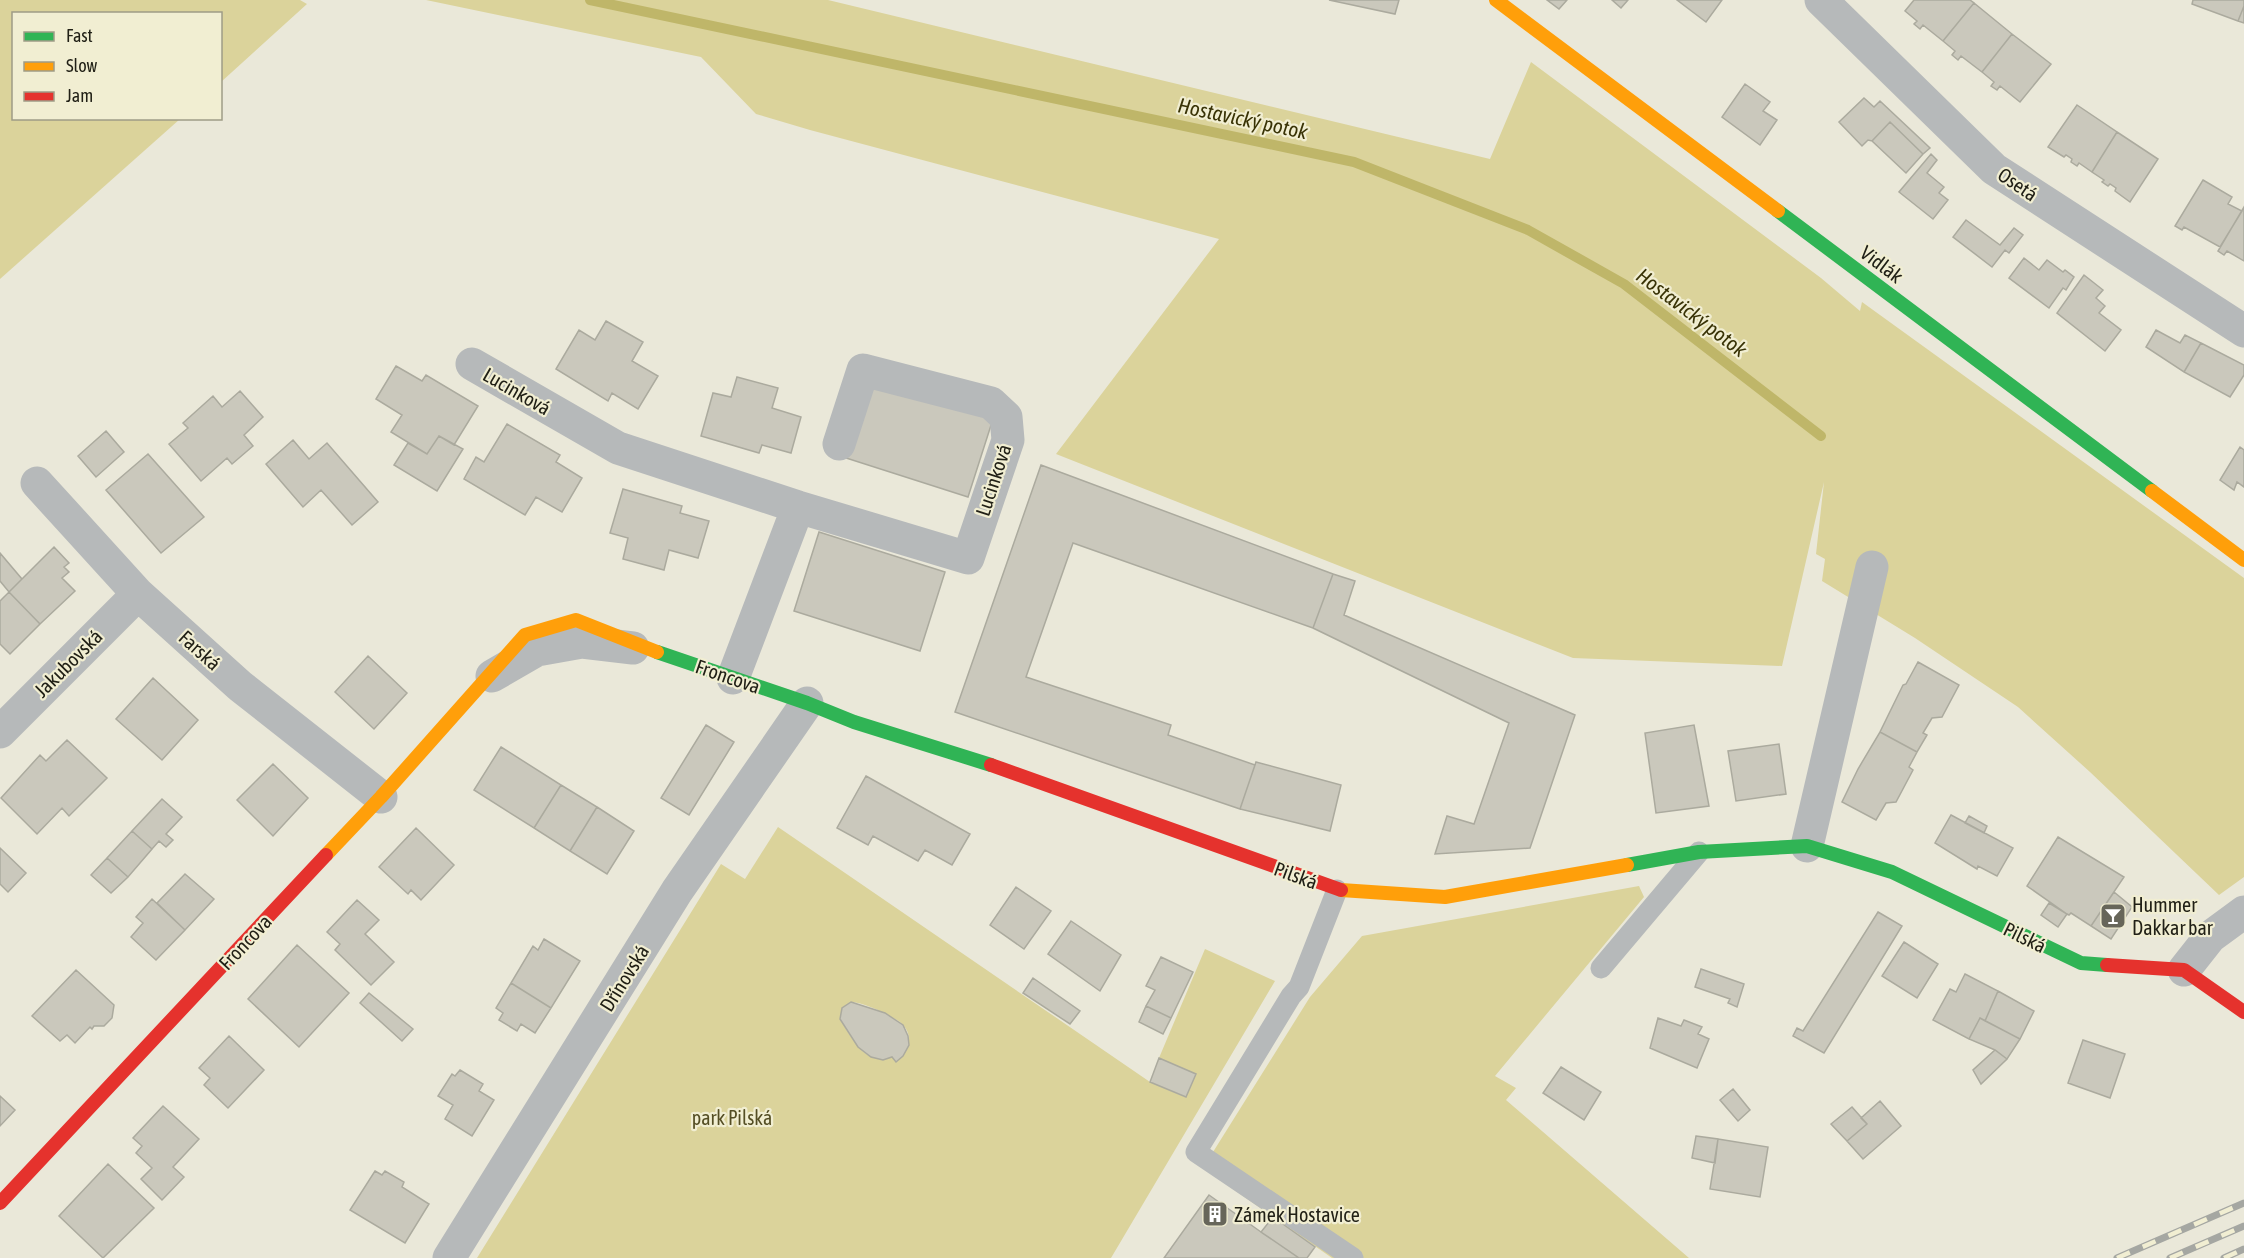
<svg xmlns="http://www.w3.org/2000/svg" width="2244" height="1258" viewBox="0 0 2244 1258" font-family="'Asap Condensed',sans-serif">
<style>
.green{fill:#dbd39b;fill-rule:evenodd}
.lines{fill:none;stroke-linecap:round;stroke-linejoin:round}
.stream{stroke:#bfb669;stroke-width:10}
.building{fill:#cac8bc;stroke:#abaa9e;stroke-width:1.5}
.lane{stroke:#b6b9ba;stroke-width:21}
.street{stroke:#b6b9ba;stroke-width:33}
.fast{stroke:#30b455;stroke-width:14}
.slow{stroke:#ff9f0a;stroke-width:14}
.jam{stroke:#e5322d;stroke-width:14}
.rail-casing{stroke:#a5a7a2;stroke-width:7}
.rail{stroke:#f1eed2;stroke-width:4.5;stroke-dasharray:14;stroke-linecap:butt}
.labels{text-anchor:middle;dominant-baseline:central;stroke-width:4.5;stroke-linejoin:round;paint-order:stroke}
.street-label{font-size:20px;fill:#212016;stroke:#f1eed2}
.poi-label{font-size:20px;fill:#212016;stroke:#f1eed2;text-anchor:start}
.park-label{font-size:20px;fill:#544e24;stroke:#f1eed2}
.water-label{font-size:21px;font-style:italic;fill:#393306;stroke:#f1eed2}
</style>
<rect width="100%" height="100%" fill="#eae8d9"/>
<path class="green" d="M0,0H300L307,4L221,82L220,14H14V118L180,119L0,279Z
M426,0H828L1490,159L1531,62L1821,278L1860,311L1862,302L2244,578V877L2219,895L2090,772L2018,707L1915,638L1822,581L1825,559L1816,554L1824,482L1782,666L1573,658L1056,454L1219,239L810,130L756,114L701,57Z
M778,827L1150,1082L1185,1097L1159,1058L1205,949L1275,981L1111,1258H477L721,864L745,879ZM851,1002C863,1003 877,1009 887,1015C892,1018 899,1020 903,1025C915,1038 907,1053 896,1062L892,1057C865,1067 852,1038 840,1019L842,1008Z
M1639,886L1644,897L1495,1076L1516,1088L1506,1100L1689,1258H1332L1203,1168L1310,997L1362,936Z"/>
<g class="lines">
<path class="stream" d="M590,0L1354,162L1528,230L1624,284L1821,436"/>
</g>
<path class="building" d="M1329,0H1399L1395,14Z
M1547,0H1567L1559,9Z
M1612,0H1628L1621,8Z
M1677,0H1722L1706,22Z
M1914,0H1970L1974,3L1943,41L1923,25L1920,29L1914,24L1917,21L1905,11Z
M2193,0H2244V6L2238,21L2192,4Z
M1974,3L2012,34L1982,72L1961,56L1958,60L1952,55L1955,51L1943,41Z
M2244,6V23L2238,21Z
M2012,34L2051,64L2020,102L2000,86L1997,90L1991,86L1994,82L1982,72Z
M1745,84L1770,102L1763,111L1777,120L1760,145L1722,117Z
M1864,98L1874,107L1880,101L1930,148L1923,154L1890,122L1872,141L1868,140L1862,146L1839,122Z
M2077,105L2117,132L2092,172L2079,163L2077,166L2071,162L2072,159L2066,155L2064,157L2048,147Z
M1890,122L1923,154L1906,173L1872,141Z
M2117,132L2158,159L2130,202L2115,191L2116,188L2110,184L2108,186L2102,182L2104,180L2092,172Z
M1931,154L1937,160L1927,173L1944,187L1939,193L1948,200L1933,219L1899,192Z
M2203,180L2232,197L2228,204L2242,211L2220,247L2184,227L2182,230L2175,226Z
M2244,207V261L2227,251L2224,255L2218,251Z
M1966,220L2000,245L2014,228L2023,235L2009,253L2005,250L1992,267L1953,237Z
M2024,258L2039,270L2047,260L2063,272L2065,270L2074,277L2066,290L2063,288L2049,308L2009,278Z
M2084,275L2103,290L2096,298L2105,306L2099,313L2121,330L2105,351L2057,313Z
M606,321L643,342L632,361L658,376L638,409L612,393L608,401L556,369L579,330L595,340Z
M2156,330L2180,343L2185,335L2201,343L2184,372L2146,347Z
M2201,343L2244,365V375L2230,397L2184,372Z
M396,366L422,381L426,375L478,406L454,445L439,436L427,454L391,432L402,415L376,399Z
M737,377L778,388L772,408L801,417L791,453L762,445L759,453L701,436L713,393L731,397Z
M867,379L993,419L968,497L843,457Z
M240,391L263,417L244,435L253,446L232,464L227,458L201,481L169,444L188,428L183,423L213,396L222,407Z
M507,424L560,455L556,462L582,478L562,512L536,497L525,515L464,479L476,457L484,462Z
M106,431L124,452L96,477L78,456Z
M439,436L463,449L437,491L394,465L408,443L427,454Z
M293,440L309,459L327,443L378,502L352,525L321,490L303,507L266,464Z
M2240,447L2244,450V487L2237,482L2234,490L2220,480Z
M148,454L204,517L161,553L106,490Z
M1041,465L1333,574L1313,628L1073,543L1026,677L1171,725L1168,735L1255,765L1240,809L955,712Z
M623,489L682,506L680,513L709,521L698,558L669,550L664,570L623,559L628,538L610,533Z
M819,532L945,572L920,651L794,611Z
M54,547L69,563L64,567L69,572L62,578L75,591L40,624L9,592Z
M0,553L22,579L9,592L0,581Z
M1333,574L1355,581L1344,615L1575,715L1530,848L1435,854L1447,816L1474,824L1509,723L1313,628Z
M9,592L40,624L10,654L0,644V601Z
M368,656L407,693L374,729L335,692Z
M1918,662L1959,685L1942,717L1932,718L1923,733L1927,735L1917,752L1880,732L1903,685L1906,684Z
M153,678L198,720L162,760L116,719Z
M706,725L734,742L689,815L661,798Z
M1694,725L1709,806L1656,813L1645,733Z
M1880,732L1917,752L1909,767L1913,770L1896,802L1886,803L1876,820L1842,802L1858,769Z
M67,740L107,778L69,816L62,808L37,834L1,798L40,755L46,761Z
M1779,744L1786,794L1736,801L1728,751Z
M501,747L561,785L534,828L474,790Z
M1256,762L1341,785L1330,831L1240,809Z
M273,764L308,798L273,836L237,800Z
M866,776L970,834L952,865L925,850L918,861L873,836L868,845L837,828Z
M561,785L597,807L570,851L534,828Z
M162,799L182,817L166,834L173,840L166,847L159,841L152,849L132,831Z
M597,807L634,831L607,874L570,851Z
M1951,815L2013,848L1997,876L1978,866L1977,869L1935,843Z
M1969,816L1987,826L1984,833L1965,823Z
M416,828L454,865L421,900L411,890L408,894L379,867Z
M132,831L152,849L128,877L107,858Z
M2058,837L2124,877L2091,926L2071,913L2069,915L2067,914L2027,886Z
M0,848L26,873L8,892L0,884Z
M107,858L128,877L111,893L91,875Z
M185,874L214,899L185,930L157,903Z
M1016,887L1051,911L1024,949L990,925Z
M2114,892L2132,907L2111,939L2091,926Z
M152,899L185,930L156,960L131,937L143,923L136,917Z
M357,900L379,920L365,934L394,962L371,985L335,950L340,944L327,932Z
M2049,903L2067,914L2058,927L2041,915Z
M1878,912L1902,926L1824,1053L1793,1036L1797,1028L1803,1031Z
M1071,921L1121,955L1100,991L1048,954Z
M544,939L580,961L551,1008L511,983L533,946L538,950Z
M1904,942L1938,964L1917,998L1882,976Z
M297,945L349,993L299,1047L248,999Z
M1161,957L1193,972L1171,1018L1146,1006L1155,990L1146,986Z
M1701,969L1744,984L1737,1007L1728,1003L1730,999L1695,987Z
M76,970L114,1005L112,1018L104,1026H94L92,1029L90,1027L75,1043L67,1035L60,1041L32,1016Z
M1965,974L1998,991L1985,1021L1980,1018L1969,1039L1933,1020L1950,989L1956,992Z
M1033,978L1080,1011L1070,1024L1023,993Z
M511,983L551,1008L535,1033L521,1024L517,1031L499,1020L503,1013L496,1008Z
M1998,991L2034,1011L2020,1039L1985,1021Z
M369,993L413,1029L402,1041L360,1003Z
M851,1002L885,1013L903,1025L908,1036L909,1045L903,1056L896,1062L892,1057L883,1060L871,1057L858,1047L840,1019L842,1008Z
M1146,1006L1171,1018L1163,1034L1139,1022Z
M1658,1018L1681,1026L1684,1020L1702,1027L1698,1034L1709,1039L1697,1068L1650,1048Z
M1980,1018L2020,1039L2007,1059L1995,1050L1969,1039Z
M229,1036L264,1070L228,1108L204,1085L210,1078L199,1068Z
M2083,1040L2125,1054L2110,1098L2068,1083Z
M1995,1050L2007,1059L1981,1084L1973,1070Z
M1159,1058L1196,1074L1186,1097L1150,1082Z
M1561,1067L1601,1092L1584,1120L1543,1093Z
M460,1070L483,1084L479,1091L494,1100L472,1136L445,1119L453,1105L438,1096L452,1074L455,1076Z
M1733,1089L1750,1110L1738,1121L1720,1100Z
M0,1096L15,1110L0,1126Z
M1880,1101L1901,1126L1863,1159L1847,1141L1867,1124L1861,1118Z
M163,1106L199,1139L173,1167L184,1177L162,1200L141,1179L152,1168L136,1153L142,1146L133,1138Z
M1852,1107L1867,1124L1847,1141L1831,1124Z
M1696,1136L1718,1139L1715,1163L1692,1158Z
M1718,1139L1768,1147L1760,1197L1710,1189Z
M108,1164L154,1208L103,1258L59,1216Z
M375,1171L382,1175L385,1171L404,1182L402,1187L429,1204L405,1243L350,1210Z
M1209,1195L1261,1232L1299,1258H1164Z
M1273,1217L1315,1247L1307,1258H1299L1261,1232Z"/>
<g class="lines">
<path class="lane" d="M1337,890L1299,987L1291,996L1196,1152L1353,1258
M1601,968L1699,852"/>
<path class="street" d="M1821,0L1994,169L2244,331
M472,364L618,448L798,507L968,558L1008,440L1006,417L991,403L863,370L839,444
M37,483L138,594L240,686L381,797
M492,676L537,650L582,642L633,648
M733,678L798,507
M0,732L138,594
M1807,846L1872,567
M2184,970L2210,937L2244,912
M449,1258L677,891L807,703"/>
<path class="fast" d="M1778,211L2152,491
M657,652L807,703L854,722L991,765
M1627,865L1699,852L1807,846L1892,872L2081,963L2107,965"/>
<path class="slow" d="M1496,0L1778,211
M2152,491L2244,560
M326,855L381,797L525,635L576,620L657,652
M1341,890L1445,897L1627,865"/>
<path class="jam" d="M991,765L1341,890
M2107,965L2184,970L2244,1012
M0,1203L326,855"/>
<g class="rail-casing">
<path id="rail" d="M2117,1258L2244,1203
M2170,1258L2244,1226
M2224,1258L2244,1249"/>
</g>
<use href="#rail" class="rail"/>
</g>
<defs>
<g id="bar-square" transform="scale(1.35)"><rect x="-9" y="-9" width="18" height="18" rx="4" fill="#67665a" stroke="#f1eed2"/><path d="M-6-5H6L.8 .8V4.5H3.5V6h-7V4.5H-.8V.8Z" fill="#fff"/></g>
<g id="building-square" transform="scale(1.35)"><rect x="-9" y="-9" width="18" height="18" rx="4" fill="#67665a" stroke="#f1eed2"/><path d="M-4-6H4V6H1V3H-1V6H-4ZM-2.5-4.3h1.7v1.8h-1.7ZM.8-4.3h1.7v1.8H.8ZM-2.5-1h1.7V.8h-1.7ZM.8-1h1.7V.8H.8Z" fill="#fff"/></g>
</defs>
<g fill-rule="evenodd">
<use href="#bar-square" x="2113" y="916"/>
<use href="#building-square" x="1215" y="1214"/>
</g>
<g class="labels">
<g class="street-label">
<text transform="translate(2018 184) rotate(34)">Osetá</text>
<text transform="translate(1882 264) rotate(37)">Vidlák</text>
<text transform="translate(517 391) rotate(30)">Lucinková</text>
<text transform="translate(993 480) rotate(-72)">Lucinková</text>
<text transform="translate(200 650) rotate(42)">Farská</text>
<text transform="translate(68 663) rotate(-45)">Jakubovská</text>
<text transform="translate(728 676) rotate(19)">Froncova</text>
<text transform="translate(1296 875) rotate(20)">Pilská</text>
<text transform="translate(2025 937) rotate(26)">Pilská</text>
<text transform="translate(245 942) rotate(-47)">Froncova</text>
<text transform="translate(624 978) rotate(-58)">Dřínovská</text>
</g>
<g class="poi-label">
<text x="2132" y="904">Hummer<tspan x="2132" dy="23">Dakkar bar</tspan></text>
<text x="1234" y="1214">Zámek Hostavice</text>
</g>
<g class="park-label">
<text x="732" y="1117">park Pilská</text>
</g>
<g class="water-label">
<text transform="translate(1243 118) rotate(12)">Hostavický potok</text>
<text transform="translate(1692 312) rotate(37)">Hostavický potok</text>
</g>
</g>
<rect x="12" y="12" width="210" height="108" fill="#f1eed2" stroke="#9e9c87" stroke-width="1.5"/>
<rect x="24" y="32" width="30" height="9" fill="#30b455" stroke="#9e9c87" stroke-width="1.5"/>
<text x="66" y="42" font-size="18" fill="#212016">Fast</text>
<rect x="24" y="62" width="30" height="9" fill="#ff9f0a" stroke="#9e9c87" stroke-width="1.5"/>
<text x="66" y="72" font-size="18" fill="#212016">Slow</text>
<rect x="24" y="92" width="30" height="9" fill="#e5322d" stroke="#9e9c87" stroke-width="1.5"/>
<text x="66" y="102" font-size="18" fill="#212016">Jam</text>
</svg>
